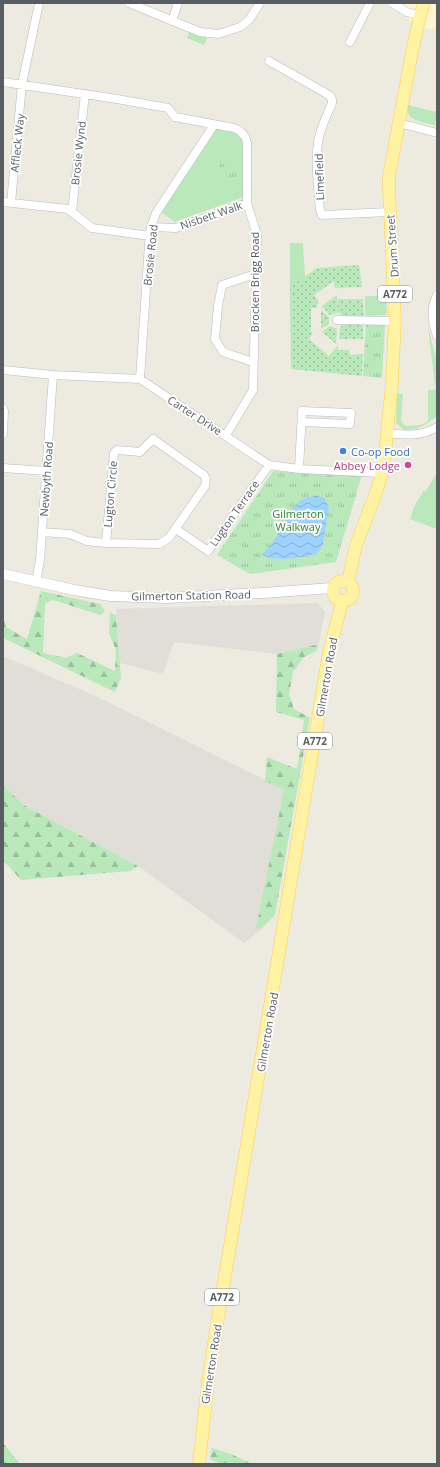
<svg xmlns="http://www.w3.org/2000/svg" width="440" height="1467" viewBox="0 0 440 1467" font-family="'Open Sans',sans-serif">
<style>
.commercial{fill:#fff5d3}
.industrial{fill:#e0ded7}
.grass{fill:#b9e8ba}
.forest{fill:url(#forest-firs)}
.park{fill:url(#park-tufts)}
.garden{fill:url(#garden-dots)}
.water{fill:url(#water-waves)}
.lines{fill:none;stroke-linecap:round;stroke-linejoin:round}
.minor-casing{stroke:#b8bbc0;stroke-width:9}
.tertiary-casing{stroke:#b8bbc0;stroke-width:11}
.primary-casing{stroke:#ffcf47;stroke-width:13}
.minor{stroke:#fff;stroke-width:8}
.tertiary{stroke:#fff;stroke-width:10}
.primary{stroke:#fff2a3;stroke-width:12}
.shop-dot{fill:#3f7fe0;stroke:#fff;stroke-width:1.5}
.hotel-dot{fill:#d1479c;stroke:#fff;stroke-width:1.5}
.labels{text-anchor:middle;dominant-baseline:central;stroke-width:3.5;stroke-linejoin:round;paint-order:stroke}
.shield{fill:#fff;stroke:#8a8e91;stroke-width:1}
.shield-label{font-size:10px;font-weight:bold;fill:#585d62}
.street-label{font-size:11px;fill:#585d62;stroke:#fff}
.shop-label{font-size:11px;fill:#366cbe;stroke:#fff;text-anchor:start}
.hotel-label{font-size:11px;fill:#b23c85;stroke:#fff;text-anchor:end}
.park-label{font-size:11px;fill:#2c8731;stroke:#fff}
</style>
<defs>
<pattern id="forest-firs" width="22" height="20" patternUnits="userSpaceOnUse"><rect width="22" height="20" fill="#b9e8ba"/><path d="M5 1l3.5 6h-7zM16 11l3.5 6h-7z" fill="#99bf9b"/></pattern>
<pattern id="park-tufts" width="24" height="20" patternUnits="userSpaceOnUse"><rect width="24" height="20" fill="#b9e8ba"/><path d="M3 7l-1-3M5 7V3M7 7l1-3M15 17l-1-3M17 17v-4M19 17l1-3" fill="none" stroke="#99bf9b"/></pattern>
<pattern id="garden-dots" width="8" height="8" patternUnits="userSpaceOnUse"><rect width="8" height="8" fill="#b9e8ba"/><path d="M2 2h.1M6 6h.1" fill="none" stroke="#99bf9b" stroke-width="1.8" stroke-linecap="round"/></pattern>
<pattern id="water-waves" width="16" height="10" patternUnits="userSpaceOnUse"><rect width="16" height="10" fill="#9ed3ff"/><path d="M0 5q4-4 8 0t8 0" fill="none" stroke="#84aed2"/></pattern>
</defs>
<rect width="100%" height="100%" fill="#edebdf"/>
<path class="commercial" d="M396,3H437V29L420,28L401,13Z"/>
<path class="industrial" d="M317,603L325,611L319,644L277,654L174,642L163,674L120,663L116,609Z
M3,656L100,698L285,790L261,930L244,943L138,866L25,806L3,785Z"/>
<path class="grass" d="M189,32L207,38L204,45L187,38Z
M408,105L437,112L435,125C424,122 404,121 408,105Z
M216,128C230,130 235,128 243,141V196L241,198L175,222L161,212Z
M290,243H303L305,277L290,287Z
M365,296H385V300H386L387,312L385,315L365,316Z
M428,327L437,361V384L435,385Z
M437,389V416C426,425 418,430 404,430L396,423L397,394H403L401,421L406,426L421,425L428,421V390Z
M437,472V529L410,519L414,507L424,490L426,491Z"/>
<path class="forest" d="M41,591L100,604L105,611L100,615L53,600L45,603L43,653L66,658L77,653L115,671L116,650L109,633L110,613L116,615L121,678L115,692L3,638V617L6,627L27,639Z
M319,644L316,651L304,657L293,672L289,694L294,709L310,718L275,915L261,929L256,928L284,790L265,781L267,757L297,769L304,720L276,712L277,654Z
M3,785L25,806L138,866L130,871L21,880L3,860Z
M3,1443L20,1464H3Z
M212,1448L231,1454L253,1464H220L210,1459Z"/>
<path class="park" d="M220,159L239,173L241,194L238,196L216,177L219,170Z
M366,322L385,325L382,378L363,376Z
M273,471L362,475L336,562L250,574L217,555Z"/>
<path class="garden" d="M359,265L362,287L335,288L334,281L314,295L318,301L317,308H311V332H313L309,339L329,356L338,346V350H349L350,355L363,354L362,376L291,369L290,287L317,268Z
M337,295L338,313L329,315L322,306Z
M338,299H363L364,318H346L338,312Z
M321,310L329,317V324L321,329Z
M345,324H363V339H339L340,327Z
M330,326L337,329L336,344L322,332Z"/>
<path class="water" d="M316,495L324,498L329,507L323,545L317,554C298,557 280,563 262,555C264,551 267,549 270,546C281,532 286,513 299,502C303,498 310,497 316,495Z"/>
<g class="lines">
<g class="minor-casing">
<path id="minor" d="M129,3L200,32L218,34L240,27L249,20L260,3
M392,3L407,12L420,16
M172,21L178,3
M350,42L370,3
M269,61L329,95L332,99V103C327,116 320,128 318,142C315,164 318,188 320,210L322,215L390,212
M3,82L111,98L168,108L175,117L234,128C242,131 246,136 247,143V203L257,235L253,390L226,435
M399,123L437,133
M3,202L68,209L92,228L150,236
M11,203L22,84L39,3
M72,212L85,94
M151,227L176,228L247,203
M437,295C430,310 432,321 437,336
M337,320L395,321
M253,362L223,352L215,339L218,306L222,285L255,274
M3,370L53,375L140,379L269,465L299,469L382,473
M140,379L149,244L151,227L156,213L214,125
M3,409L4,411L3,434
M387,433C404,435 422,437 437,427
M3,468L46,471
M299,469L302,411L351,413L350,424L302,422
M176,529L208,551L269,465
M42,532L70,534L87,541L106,543L159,544L169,538L205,486L206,479L204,475L153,439L140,452L117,450L114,453L106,543
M36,582L40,560L53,375"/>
</g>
<g class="tertiary-casing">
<path id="tertiary" d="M3,574L74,590L110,596L167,598L263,593L332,588"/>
</g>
<g class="primary-casing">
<path id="primary" d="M333 591a10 10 0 1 1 20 0a10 10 0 1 1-20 0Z
M348,582L356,545L375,496L382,473L385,453L392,383L395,321L389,189V176L412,52L420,16L424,3
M199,1464L208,1382L218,1318L329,652L342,602"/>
</g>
<use href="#minor" class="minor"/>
<use href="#tertiary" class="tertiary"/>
<use href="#primary" class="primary"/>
</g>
<circle class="shop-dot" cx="343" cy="451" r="4"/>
<circle class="hotel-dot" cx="408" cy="465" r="4"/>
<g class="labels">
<g class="shield">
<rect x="378" y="286" width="34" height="16" rx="3"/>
<rect x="298" y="733" width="34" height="16" rx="3"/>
<rect x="205" y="1289" width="34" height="16" rx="3"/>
</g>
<g class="shield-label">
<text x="395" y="294">A772</text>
<text x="315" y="741">A772</text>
<text x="222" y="1297">A772</text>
</g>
<g class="street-label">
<text transform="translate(17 143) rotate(-84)">Affleck Way</text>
<text transform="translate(78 153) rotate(-84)">Brosie Wynd</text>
<text transform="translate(319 177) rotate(-92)">Limefield</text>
<text transform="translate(211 215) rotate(-19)">Nisbett Walk</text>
<text transform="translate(392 246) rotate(-94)">Drum Street</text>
<text transform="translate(150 255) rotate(-84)">Brosie Road</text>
<text transform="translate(254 282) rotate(-90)">Brocken Brigg Road</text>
<text transform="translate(195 415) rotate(33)">Carter Drive</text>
<text transform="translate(46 479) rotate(-86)">Newbyth Road</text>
<text transform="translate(110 494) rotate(-85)">Lugton Circle</text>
<text transform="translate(234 513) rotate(-55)">Lugton Terrace</text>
<text transform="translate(191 595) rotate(-1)">Gilmerton Station Road</text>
<text transform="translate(326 677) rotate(-80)">Gilmerton Road</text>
<text transform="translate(267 1032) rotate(-80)">Gilmerton Road</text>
<text transform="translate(211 1364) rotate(-81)">Gilmerton Road</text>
</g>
<g class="shop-label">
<text x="351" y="451">Co-op Food</text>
</g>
<g class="hotel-label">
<text x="400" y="465">Abbey Lodge</text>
</g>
<g class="park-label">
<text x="298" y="513">Gilmerton<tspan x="298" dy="13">Walkway</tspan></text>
</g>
</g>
<rect width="440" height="1467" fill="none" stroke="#585d62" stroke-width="8"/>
</svg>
